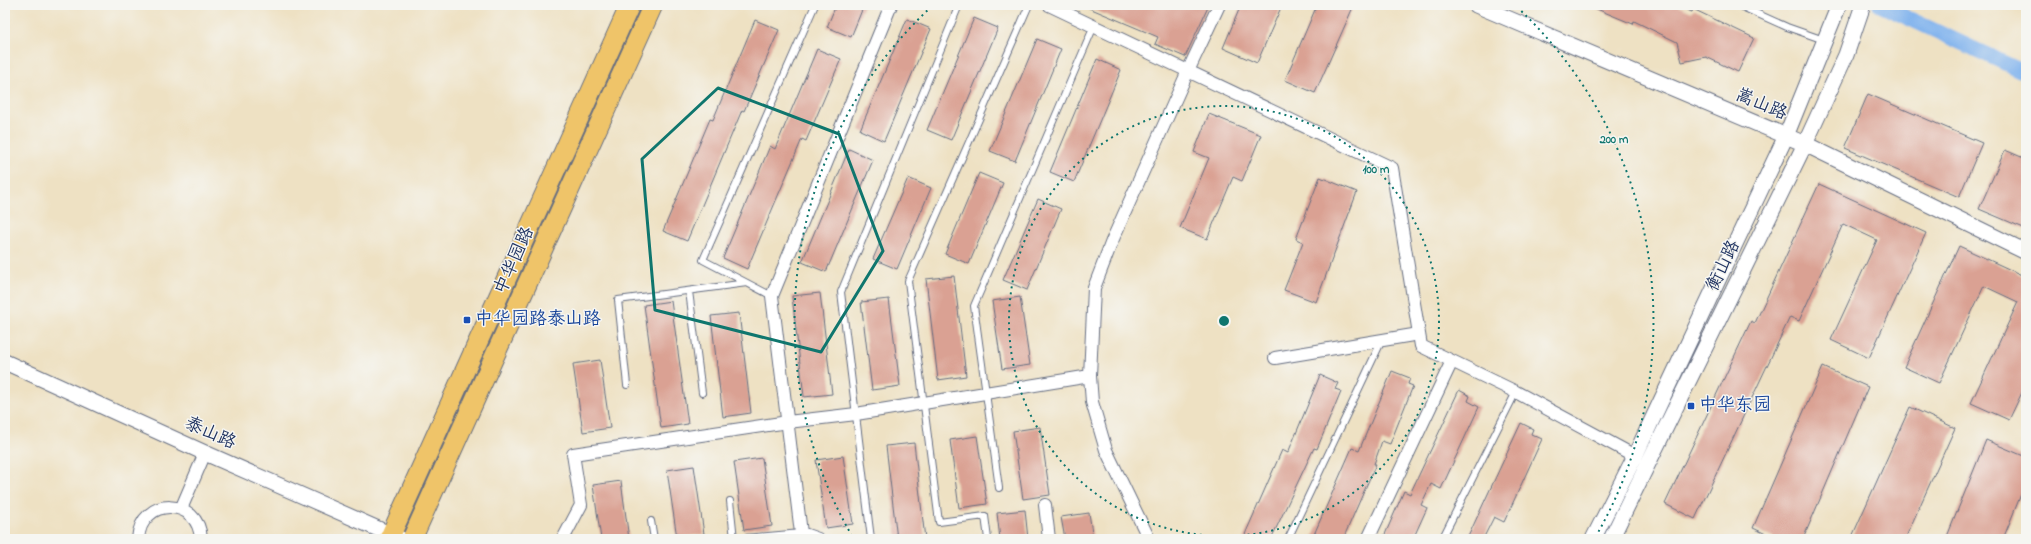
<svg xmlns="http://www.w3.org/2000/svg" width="2031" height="544" viewBox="0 0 2031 544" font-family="'Indie Flower','LXGW WenKai TC',sans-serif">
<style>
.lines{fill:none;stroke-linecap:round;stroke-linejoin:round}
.canal{stroke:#81b3ed;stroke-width:15}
.building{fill:#daa193}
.service-casing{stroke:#656d81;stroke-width:8}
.minor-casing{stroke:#656d81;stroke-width:14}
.tertiary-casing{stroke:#656d81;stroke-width:17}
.primary-casing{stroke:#656d81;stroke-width:21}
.service{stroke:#fff;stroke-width:6}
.minor{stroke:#fff;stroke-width:12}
.tertiary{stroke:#fff;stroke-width:15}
.primary{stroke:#efc469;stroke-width:19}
.marked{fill:none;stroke:#0f766e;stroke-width:3;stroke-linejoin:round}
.ring{fill:none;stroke:#0f766e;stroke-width:2;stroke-dasharray:2 4}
.transit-dot{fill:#1a4fb4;stroke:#f6f6f2;stroke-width:1.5}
.labels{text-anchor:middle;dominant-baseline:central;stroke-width:3;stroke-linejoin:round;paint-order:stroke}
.street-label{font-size:18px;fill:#1b2f5e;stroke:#f6f6f2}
.transit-label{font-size:18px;fill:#164399;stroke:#f6f6f2;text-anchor:start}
.centre{fill:#0f766e;stroke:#f6f6f2;stroke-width:2}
.ring-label{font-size:12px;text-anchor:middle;font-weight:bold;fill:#0f766e;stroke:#f6f6f2;stroke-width:3;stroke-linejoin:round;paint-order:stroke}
</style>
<rect width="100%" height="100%" fill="#f6f6f2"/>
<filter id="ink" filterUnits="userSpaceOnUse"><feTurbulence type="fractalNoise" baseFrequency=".025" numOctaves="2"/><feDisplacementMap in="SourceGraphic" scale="8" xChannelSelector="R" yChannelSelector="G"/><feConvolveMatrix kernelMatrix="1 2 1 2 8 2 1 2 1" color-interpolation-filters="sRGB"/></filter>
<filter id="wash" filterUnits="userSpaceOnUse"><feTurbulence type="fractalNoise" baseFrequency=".012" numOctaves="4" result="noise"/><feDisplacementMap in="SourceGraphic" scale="16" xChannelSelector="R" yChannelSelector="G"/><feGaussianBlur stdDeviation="0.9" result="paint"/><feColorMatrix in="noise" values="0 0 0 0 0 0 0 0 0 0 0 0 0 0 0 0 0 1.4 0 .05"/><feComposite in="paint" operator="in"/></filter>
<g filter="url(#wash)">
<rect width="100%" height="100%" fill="#eee1c3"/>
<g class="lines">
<path class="canal" d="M1880,5L2026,73"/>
</g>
<g id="blocks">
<path class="building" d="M836,5H864L851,37L827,27Z
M1082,5H1209L1185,57L1155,44L1158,37Z
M1241,5H1282L1257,63L1223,48Z
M1317,5H1354L1315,93L1285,80Z
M1587,5H1675L1692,12L1693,9L1754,38L1738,72L1706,57L1682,62L1677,42L1634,21L1633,24Z
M974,18L998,28L951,140L927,130Z
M907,19L931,29L884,141L860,130Z
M755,20L779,30L744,111L742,110L687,241L663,231L710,119L713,120Z
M1037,39L1061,49L1015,161L990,151Z
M817,49L841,59L806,141L802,139L747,269L723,258L770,146L775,149Z
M1097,59L1121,70L1074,182L1050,172Z
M1868,94L1982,143L1959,197L1845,148Z
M1209,114L1261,135L1242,181L1233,177L1207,239L1180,228L1209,158L1194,152Z
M849,149L873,160L826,272L802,262Z
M2005,150L2026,159V229L1979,209Z
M979,173L1003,183L969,264L945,254Z
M1320,177L1357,192L1316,302L1284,290L1303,242L1296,239Z
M908,178L931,188L897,269L873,259Z
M1819,184L1926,233L1869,358L1831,340L1877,240L1843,224L1799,321L1790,317L1695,519L1665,504L1751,321L1755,323Z
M1038,199L1061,209L1027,290L1003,280Z
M1959,246L2026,277V384L2009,420L1971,403L2018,302L1984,286L1939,383L1904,367Z
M954,276L966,376L938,380L926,279Z
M820,293L832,394L804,397L792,296Z
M1020,297L1030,365L1002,369L992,301Z
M889,299L900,386L872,390L861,302Z
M671,301L688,424L661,428L644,305Z
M739,313L751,413L723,417L711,316Z
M600,360L610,428L583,432L573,364Z
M1823,367L1868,387L1803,539H1777L1753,528Z
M1392,371L1410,378L1408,384L1413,386L1390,444L1382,441L1374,464H1376L1343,539H1312L1352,448L1359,451Z
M1320,375L1338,383L1335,389L1341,391L1317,449L1314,448L1271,539H1243L1282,450L1288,453Z
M1459,390L1470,396L1468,401L1479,407L1441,489L1431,484L1421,505L1427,508L1413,539H1383L1404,491L1410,494Z
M1910,407L1955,428L1905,539H1851Z
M1521,423L1533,429L1531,434L1542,439L1516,496L1504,522L1494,517L1483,539H1467Z
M1040,427L1050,495L1023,499L1013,431Z
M977,436L987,504L959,508L950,440Z
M1986,440L2026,457V482L2003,539H1946Z
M914,443L925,539H897L886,446Z
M843,456L853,524L826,528L816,460Z
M762,458L772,526L744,530L734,462Z
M694,466L704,534L677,538L667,470Z
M621,481L629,539H601L593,485Z
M1025,510L1028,539H1000L997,513Z
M1089,513L1093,539H1065L1061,517Z"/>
</g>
</g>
<g filter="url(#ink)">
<use href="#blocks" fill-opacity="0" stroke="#656d81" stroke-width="1"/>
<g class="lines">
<g class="service-casing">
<path id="service" d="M1738,5L1787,27L1824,40
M689,291L702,393
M772,296L703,260L815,5
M627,385L618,300L747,283
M999,488L974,306L1094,26
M730,501L734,539L801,533
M651,521L654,539
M871,539L841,292L959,5
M988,539L985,516L939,522L908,281L1029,5
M1288,539L1382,340
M1442,539L1516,392"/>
</g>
<g class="minor-casing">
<path id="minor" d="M1049,5L1392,168L1421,346L1516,392L1635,456
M1275,358L1419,334
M1045,505L1049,539
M181,509L205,453
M138,539C141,496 199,497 201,539
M563,539L581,505L573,454L788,422L856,414L1090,376
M818,539L801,533L772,296L891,5
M1149,539L1106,450L1092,402L1090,376L1094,288L1112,241L1188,71L1219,5
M1368,539L1452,361"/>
</g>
<g class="tertiary-casing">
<path id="tertiary" d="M1476,5L1805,144L2026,252
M5,362L205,453L401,539
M1593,539L1635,456L1786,136L1839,5
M1611,539L1805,144L1846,55L1863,5"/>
</g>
<g class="primary-casing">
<path id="primary" d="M389,539L630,5
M412,539L653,5"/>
</g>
<use href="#service" class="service"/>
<use href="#minor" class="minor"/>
<use href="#tertiary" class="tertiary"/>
<use href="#primary" class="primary"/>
</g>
</g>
<path class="marked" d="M718,88L839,134L883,251L821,352L655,310L642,159Z"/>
<g class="ring">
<circle cx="1224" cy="321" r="215"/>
<path d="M852 536A430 430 0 0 1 931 7M1517 7A430 430 0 0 1 1596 536"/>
</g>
<g class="transit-dot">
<rect x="463" y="316" width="8" height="8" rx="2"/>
<rect x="1687" y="402" width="8" height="8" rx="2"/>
</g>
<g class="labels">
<g class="street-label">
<text transform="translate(1761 105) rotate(23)">嵩山路</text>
<text transform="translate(515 261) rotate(-66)">中华园路</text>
<text transform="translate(1724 266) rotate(-64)">衡山路</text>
<text transform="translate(210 434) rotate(24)">泰山路</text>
</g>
<g class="transit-label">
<text x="475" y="320">中华园路泰山路</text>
<text x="1699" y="406">中华东园</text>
</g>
</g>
<circle cx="1224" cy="321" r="6" class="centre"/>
<g class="ring-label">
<text x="1614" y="143">200 m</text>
<text x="1376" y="173">100 m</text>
</g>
<rect width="2031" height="544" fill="none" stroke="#f6f6f2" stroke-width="20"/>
</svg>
